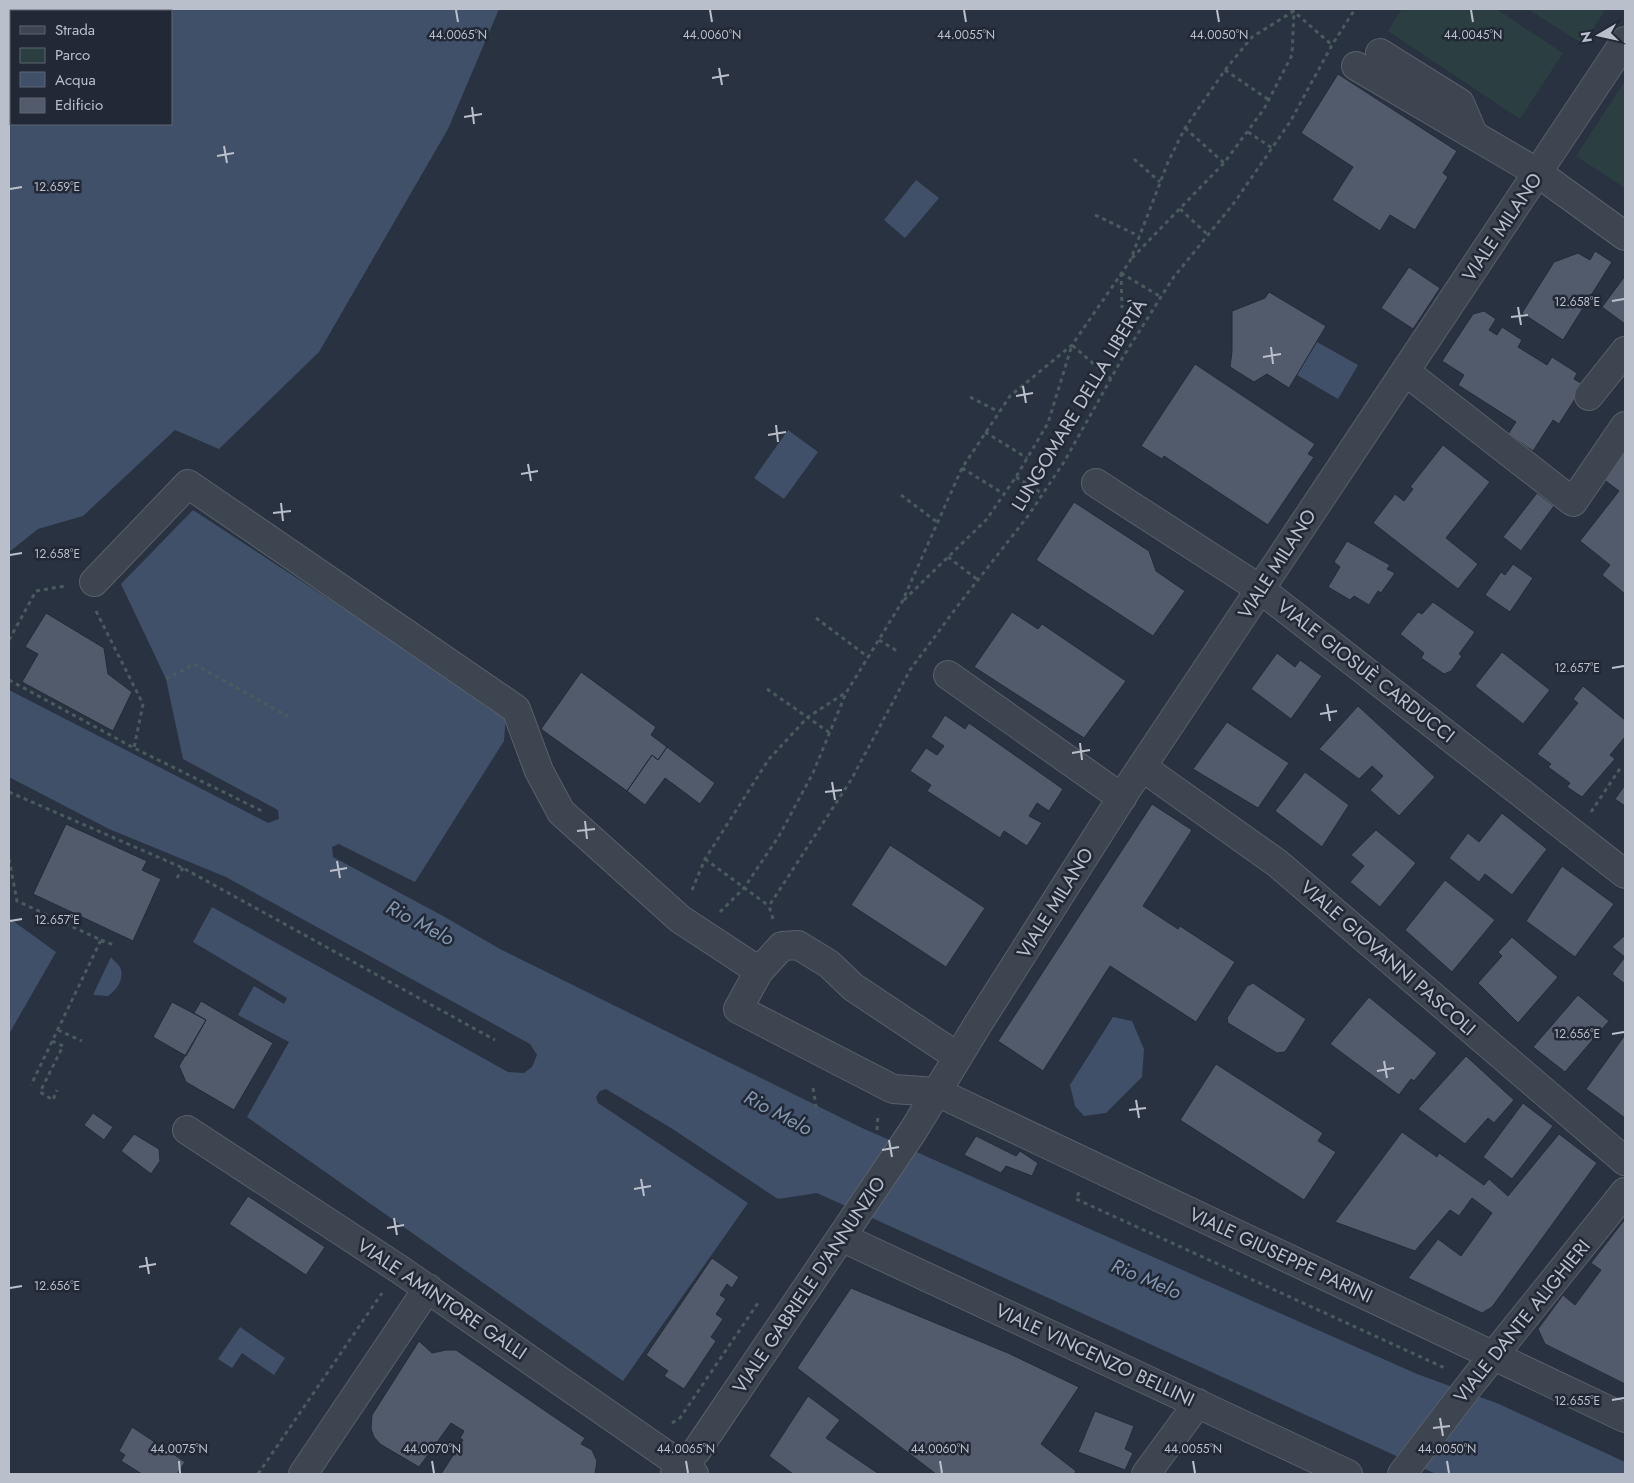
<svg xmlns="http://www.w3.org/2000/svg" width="1634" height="1483" viewBox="0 0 1634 1483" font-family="Jost,sans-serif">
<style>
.green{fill:#2b3f42}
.water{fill:#405068;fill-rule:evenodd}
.building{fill:#525b6b;stroke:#242b38}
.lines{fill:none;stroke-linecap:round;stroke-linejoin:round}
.minor-casing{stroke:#58606b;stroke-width:30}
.path{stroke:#495b5e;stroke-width:3;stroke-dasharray:4 4;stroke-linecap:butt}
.minor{stroke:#3d4551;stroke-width:28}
.ticks{fill:none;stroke:#bac0cb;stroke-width:2}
.labels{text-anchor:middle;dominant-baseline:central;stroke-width:5;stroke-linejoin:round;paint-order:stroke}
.street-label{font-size:19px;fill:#bac0cb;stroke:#212936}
.water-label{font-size:20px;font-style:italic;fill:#8496b0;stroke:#212936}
.ticks-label{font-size:12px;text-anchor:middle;fill:#bac0cb;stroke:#212936;stroke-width:5;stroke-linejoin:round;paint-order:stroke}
</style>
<rect width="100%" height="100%" fill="#293241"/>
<path class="green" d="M1402,9H1496L1563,53L1520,119L1388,31Z
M1528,9H1606L1583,44Z
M1625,81V188L1576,156Z"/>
<path class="water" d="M9,9H499L448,129L319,352L219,449L175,430L83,516L38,529L9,552ZM171,11V124H11V11Z
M916,180L939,198L905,238L884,220Z
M1317,342L1358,365L1338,399L1297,375Z
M788,430L818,452L784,499L754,478Z
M193,510L506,715L504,741L415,882L339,844L332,847L333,857L443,916L500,949L860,1127L1417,1374L1499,1404L1625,1462V1474H1436L817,1193L778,1199L671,1128L606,1089L600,1091L596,1097L598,1103L748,1203L623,1381L247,1117L289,1042L238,1015L254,986L284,1004L287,998L193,942L212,907L508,1072L524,1073L532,1067L537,1055L530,1044L226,877L109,829L9,777V690L268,823L279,819L278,810L183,759L166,679L121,584Z
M9,918L56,952L9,1034Z
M111,957C113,960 118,964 120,967C125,979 117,989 108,996L93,995Z
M1113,1017L1132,1021L1144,1049L1142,1077L1106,1113L1084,1116L1075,1106L1070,1085Z
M240,1327L285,1358L274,1375L242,1353L232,1368L218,1359Z"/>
<path class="building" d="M1338,74L1457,151L1443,173L1448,177L1415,230L1390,215L1380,231L1332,200L1353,167L1301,133Z
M1595,251L1612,262L1563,340L1522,313L1554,262L1578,253L1590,260Z
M1409,267L1440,288L1413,329L1381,308Z
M1625,276V324L1602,307Z
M1269,292L1326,326L1289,388L1267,374L1254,382L1230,367L1232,351V311L1265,298Z
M1484,311L1496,319L1489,330L1497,335L1502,327L1522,340L1518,347L1547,365L1552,357L1577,373L1574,379L1584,385L1559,424L1553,420L1533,451L1508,434L1516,422L1458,385L1464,375L1442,361L1473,314Z
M1195,364L1315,444L1308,454L1314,457L1268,525L1164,456L1162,459L1141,446Z
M1625,441V594L1602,575L1610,565L1580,541L1619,491L1598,475Z
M1443,445L1490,482L1446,538L1478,564L1458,589L1373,523L1395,494L1404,501L1413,489L1410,487Z
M1537,493L1554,506L1521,551L1503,537Z
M1074,502L1149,551L1156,571L1185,591L1153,636L1036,560Z
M1347,541L1390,565L1387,569L1395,573L1381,593L1378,591L1369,605L1354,596L1350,600L1328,587L1340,567L1334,562Z
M1513,564L1533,578L1510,612L1485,595L1501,572L1505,575Z
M1433,602L1475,632L1459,654L1462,656L1451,671L1444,674L1421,658L1424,653L1400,634L1418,612L1422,614Z
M1012,612L1038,629L1042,624L1126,681L1084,738L974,667Z
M46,613L104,648L108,674L132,692L113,731L22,682L38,654L25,647Z
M1502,652L1550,690L1523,724L1475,686Z
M1277,653L1295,667L1300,660L1322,676L1291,719L1251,689Z
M581,672L656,727L651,735L667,747L658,760L652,755L627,791L541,729Z
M1583,686L1625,720V737L1610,755L1615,759L1582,797L1567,787L1570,783L1548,767L1551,764L1537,754L1578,703L1573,699Z
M1358,706L1435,777L1399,816L1370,790L1383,776L1372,766L1359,779L1319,749Z
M945,715L965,729L969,723L1063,789L1049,811L1037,803L1029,816L1042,823L1027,846L1004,831L1000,838L927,791L931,785L910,771L926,748L937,755L944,746L931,737Z
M1227,722L1289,763L1258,808L1193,769Z
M667,747L715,783L700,804L665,778L645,805L627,791L652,755L658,760Z
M1305,772L1349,805L1322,847L1275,811Z
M1625,785V806L1615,799Z
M1152,804L1192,830L1143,906L1178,929L1180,926L1235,962L1196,1022L1110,966L1043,1071L998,1041Z
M1502,813L1547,849L1512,895L1485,874L1479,882L1449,858L1468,833L1479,842Z
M66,824L147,861L142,870L161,879L133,941L33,894Z
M1376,830L1416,863L1380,907L1350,882L1364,866L1351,855Z
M890,845L985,908L946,967L851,905Z
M1562,866L1614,904L1575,957L1526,921Z
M1445,880L1495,920L1452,972L1405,930Z
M1625,935V984L1612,974L1625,957L1612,947Z
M1512,937L1558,977L1518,1023L1478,983L1502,956L1498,952Z
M1253,983L1306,1019L1285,1052L1277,1053L1228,1023L1227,1018L1247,986Z
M1578,995L1609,1021L1565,1072L1533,1047Z
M1369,997L1437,1053L1414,1081L1411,1079L1399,1095L1330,1044Z
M201,1001L273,1043L234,1110L186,1082L179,1066L206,1020L194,1013Z
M172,1002L206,1020L186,1056L153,1037Z
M1625,1035V1118L1586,1089Z
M1466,1056L1514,1100L1494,1123L1488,1118L1465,1144L1418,1109Z
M1216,1064L1323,1133L1318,1141L1336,1152L1304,1200L1180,1120Z
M1523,1103L1553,1126L1512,1179L1483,1157Z
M93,1113L113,1127L104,1140L84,1125Z
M1402,1132L1437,1157L1439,1153L1484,1185L1489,1179L1508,1196L1559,1134L1597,1163L1492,1307L1482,1313L1408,1278L1438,1239L1461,1256L1492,1213L1472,1198L1459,1216L1450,1210L1415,1251L1335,1222Z
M134,1134L159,1149L160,1161L151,1174L121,1151Z
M976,1136L1016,1156L1020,1151L1038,1163L1032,1176L1006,1166L1001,1173L964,1155Z
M248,1196L325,1247L306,1275L229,1224Z
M1625,1219V1384L1545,1344L1538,1329L1563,1295L1575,1305L1601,1270L1591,1263Z
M712,1258L739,1277L732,1288L727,1284L720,1295L726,1299L716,1314L723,1319L711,1337L716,1341L684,1389L664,1376L668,1371L646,1355Z
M851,1288L1008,1353L1079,1387L1041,1444L1076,1471L1074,1474H936L797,1368Z
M419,1341L432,1353L446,1350H456L585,1438L581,1444L592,1450L597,1461L595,1474H441L463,1440L460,1438L464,1431L451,1423L419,1467L380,1444L374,1437L371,1429L372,1415Z
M808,1396L840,1420L826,1438L879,1474H793L769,1456Z
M1095,1411L1134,1426L1125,1449L1133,1453L1125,1470L1078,1452Z
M132,1427L185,1462L177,1474H142L121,1461L125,1455L119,1451Z"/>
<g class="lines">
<g class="minor-casing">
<path id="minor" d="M1380,53L1460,103L1473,134
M1356,66L1538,173L1625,236
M1406,372L1573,502L1625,426
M1589,396L1625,351
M1096,483L1260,589L1625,874
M94,582L188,484L516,709L539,771L561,812L680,919L759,971
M948,675L1122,798
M1142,767L1277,863L1625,1161
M958,1057L853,987L829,964L798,945L782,946L759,971L738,1009L893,1089L937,1092L1625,1418
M187,1130L399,1269L694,1474
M841,1237L1348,1474
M303,1474L428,1288
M675,1474L697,1450L913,1131L978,1024L1129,786L1625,41
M1146,1474L1198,1403
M1402,1474L1473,1381L1625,1192"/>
</g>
<path class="path" d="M1291,9L1332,45
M1225,70L1269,100
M1185,128L1224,163
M1248,132L1272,148
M1134,159L1160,182
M1180,209L1208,235
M1095,215L1139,236
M1132,258L1224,163L1264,109L1292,55L1294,12
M1121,273L1161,297
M1121,273L1122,308
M970,397L999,412
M985,432L1027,458
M962,468L1004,494
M1016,477L1043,494
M901,495L937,522
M948,557L978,580
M904,600L986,520L1016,477L1048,423L1072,345L1111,379
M96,611L143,704L134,748
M816,618L868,657
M9,640L36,591L65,586
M879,640L897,651
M166,679L194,664L289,717
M9,680L134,748L262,811
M767,689L830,733
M9,792L183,868L495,1040
M1591,812L1621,767
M9,859L17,901L101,940L31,1085
M705,859L769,906
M177,878L183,868
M692,890L705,859L769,759L808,717L845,693
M720,912L744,888L779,836L813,773L846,693L902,602L962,468L1010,396L1072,345L1130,261L1168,162L1185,128L1225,70L1252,37L1294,11L1296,9
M773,919L769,906L851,780L910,670L959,604L1028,516L1064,462L1123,357L1173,278L1234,203L1290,122L1332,45L1355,9
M101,940L116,946
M58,1030L82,1041
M52,1041L63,1046L40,1092L53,1100L57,1090
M813,1088L817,1113
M877,1130L878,1114
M1079,1192L1076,1199L1447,1369
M672,1423L680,1418L760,1300
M258,1474L382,1293"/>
<use href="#minor" class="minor"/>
</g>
<path class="ticks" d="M456,10L458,22M710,10L712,22M964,10L966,22M1217,10L1219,22M1471,10L1473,22M719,68L722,85M712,78L729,75M472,107L474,124M464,117L482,114M224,146L227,163M217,156L234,153M10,189L22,187M1612,301L1624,299M1518,307L1521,325M1511,317L1528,315M1271,347L1273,364M1263,357L1281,354M1023,386L1026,403M1016,396L1033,393M776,425L778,442M768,435L786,432M528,464L531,481M521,474L538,471M281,503L283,521M273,513L291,511M10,555L22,553M1612,668L1624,666M1327,704L1330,721M1320,714L1337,711M1080,743L1082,760M1072,753L1090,750M832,782L835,800M825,792L842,790M585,821L587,839M577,831L595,829M337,861L340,878M330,871L347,868M10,921L22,919M1612,1034L1624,1032M1384,1061L1387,1078M1377,1071L1394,1068M1136,1100L1139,1118M1129,1110L1146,1108M889,1140L892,1157M882,1150L899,1147M641,1179L644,1196M634,1189L651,1186M394,1218L397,1235M387,1228L404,1225M146,1257L149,1274M139,1267L156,1264M10,1288L22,1286M1612,1400L1624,1398M1440,1418L1443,1436M1433,1428L1450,1426M179,1461L180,1473M432,1461L434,1473M686,1461L688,1473M940,1461L942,1473M1193,1461L1195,1473M1447,1461L1449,1473"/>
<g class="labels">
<g class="street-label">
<text transform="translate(1502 227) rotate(-56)">VIALE MILANO</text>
<text transform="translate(1079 405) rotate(-59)">LUNGOMARE DELLA LIBERTÀ</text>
<text transform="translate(1277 564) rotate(-57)">VIALE MILANO</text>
<text transform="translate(1366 671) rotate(38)">VIALE GIOSUÈ CARDUCCI</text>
<text transform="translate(1055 903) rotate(-58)">VIALE MILANO</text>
<text transform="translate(1388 958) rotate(41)">VIALE GIOVANNI PASCOLI</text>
<text transform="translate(1281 1255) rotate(25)">VIALE GIUSEPPE PARINI</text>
<text transform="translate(809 1285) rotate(-56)">VIALE GABRIELE D'ANNUNZIO</text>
<text transform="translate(442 1299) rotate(34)">VIALE AMINTORE GALLI</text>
<text transform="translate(1522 1321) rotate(-51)">VIALE DANTE ALIGHIERI</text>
<text transform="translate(1095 1355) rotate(25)">VIALE VINCENZO BELLINI</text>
</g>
<g class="water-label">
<text transform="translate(420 923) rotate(28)">Rio Melo</text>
<text transform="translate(778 1113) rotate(28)">Rio Melo</text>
<text transform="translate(1146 1279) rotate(23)">Rio Melo</text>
</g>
</g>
<g class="ticks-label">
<text x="458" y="39">44.0065°N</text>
<text x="712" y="39">44.0060°N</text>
<text x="966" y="39">44.0055°N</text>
<text x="1219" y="39">44.0050°N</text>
<text x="1473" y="39">44.0045°N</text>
<text x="57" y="191">12.659°E</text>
<text x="1577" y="306">12.658°E</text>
<text x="57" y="558">12.658°E</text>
<text x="1577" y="672">12.657°E</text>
<text x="57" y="924">12.657°E</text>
<text x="1577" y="1038">12.656°E</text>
<text x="57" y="1290">12.656°E</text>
<text x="1577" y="1405">12.655°E</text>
<text x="179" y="1453">44.0075°N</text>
<text x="432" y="1453">44.0070°N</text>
<text x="686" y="1453">44.0065°N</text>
<text x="940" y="1453">44.0060°N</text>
<text x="1193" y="1453">44.0055°N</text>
<text x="1447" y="1453">44.0050°N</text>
</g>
<rect width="1634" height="1483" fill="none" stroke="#bac0cb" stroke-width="20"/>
<rect x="10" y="10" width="162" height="115" fill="#212936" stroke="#5e6572"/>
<rect x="20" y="26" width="25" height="8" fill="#3d4551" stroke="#5e6572"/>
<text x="55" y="35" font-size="15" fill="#bac0cb">Strada</text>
<rect x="20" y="48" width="25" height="15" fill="#2b3f42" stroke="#5e6572"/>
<text x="55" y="60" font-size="15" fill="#bac0cb">Parco</text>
<rect x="20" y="72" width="25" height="15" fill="#405068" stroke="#5e6572"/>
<text x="55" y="85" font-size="15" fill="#bac0cb">Acqua</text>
<rect x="20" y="98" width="25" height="15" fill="#525b6b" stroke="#5e6572"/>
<text x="55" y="110" font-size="15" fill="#bac0cb">Edificio</text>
<g transform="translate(1599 35) rotate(261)" stroke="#212936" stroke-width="4" paint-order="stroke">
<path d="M0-4L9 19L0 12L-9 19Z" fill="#bac0cb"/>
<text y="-8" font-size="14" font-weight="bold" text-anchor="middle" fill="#bac0cb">N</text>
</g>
</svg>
